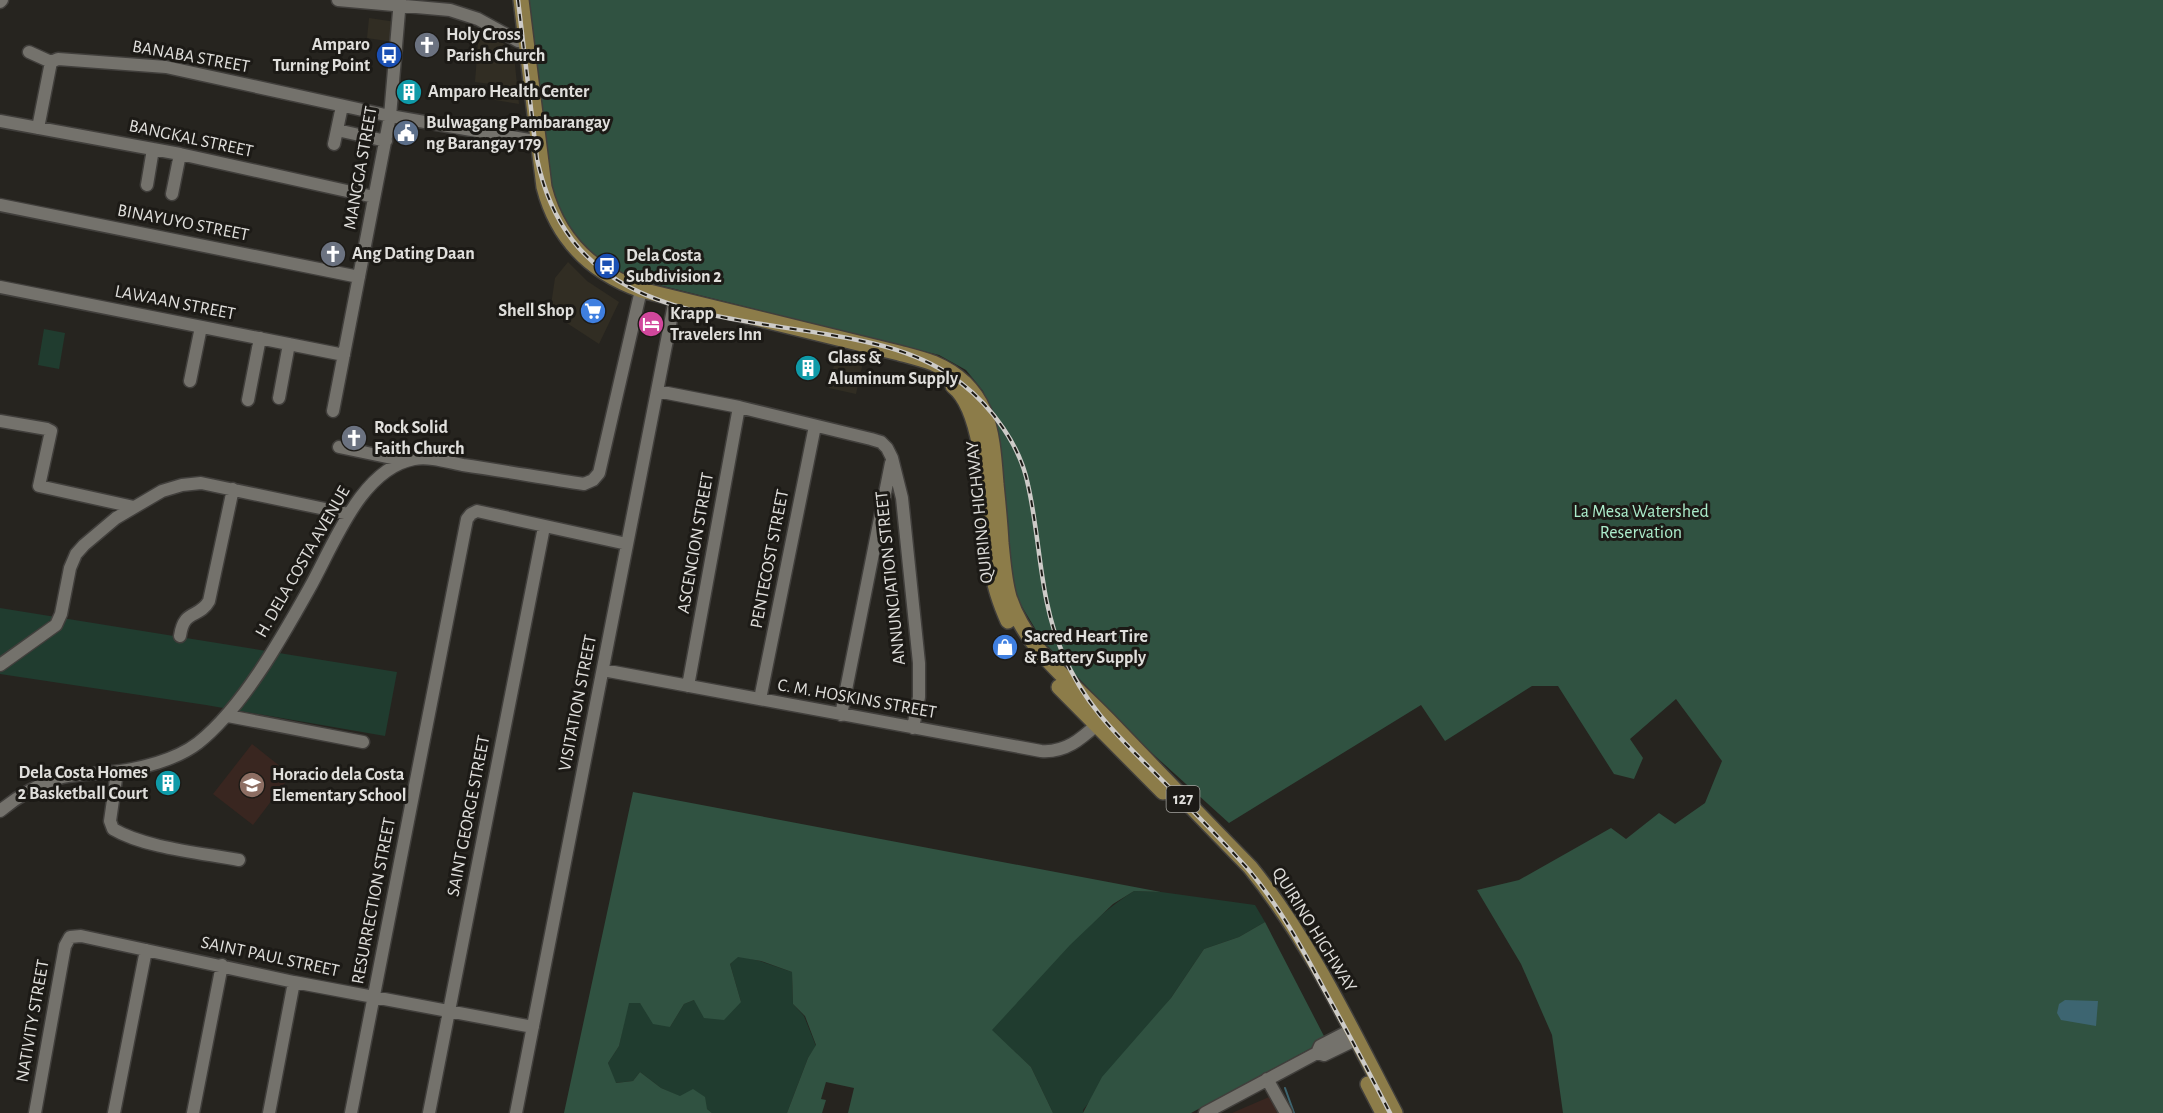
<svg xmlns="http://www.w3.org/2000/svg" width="2163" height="1113" viewBox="0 0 2163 1113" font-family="'Alegreya Sans',sans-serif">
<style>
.built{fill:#312d23}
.education{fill:#392620}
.green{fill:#203c2f}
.forest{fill:#305241}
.water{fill:#3d6571}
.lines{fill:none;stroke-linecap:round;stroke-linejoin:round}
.stream{stroke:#3d6571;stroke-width:2}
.minor-casing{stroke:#413f3c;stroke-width:15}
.major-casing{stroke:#413f3c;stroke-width:18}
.minor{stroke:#74726c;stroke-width:12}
.major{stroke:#8c7c49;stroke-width:15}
.rail-casing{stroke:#cdcbc8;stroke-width:4.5}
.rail{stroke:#1c1a16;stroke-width:2;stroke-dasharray:7;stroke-linecap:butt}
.labels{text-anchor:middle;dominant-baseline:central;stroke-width:6;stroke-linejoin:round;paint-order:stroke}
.shield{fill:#1c1a16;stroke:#a5a4a1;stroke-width:1.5}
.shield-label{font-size:16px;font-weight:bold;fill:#e0dfdc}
.poi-label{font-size:18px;font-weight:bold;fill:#e0dfdc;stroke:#1c1a16;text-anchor:start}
.street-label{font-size:18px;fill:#e0dfdc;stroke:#1c1a16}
.park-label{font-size:18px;fill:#aceccb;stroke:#1c1a16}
</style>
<rect width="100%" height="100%" fill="#26241f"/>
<path class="built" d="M369,18L396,22L393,42L367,38Z
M479,30L503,43L514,55L519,104L489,99L490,84L475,82Z
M568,262L587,281L619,302L599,344L550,312L555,278Z
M836,356L863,362L856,394L829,388Z"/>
<path class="education" d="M252,744L291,775L253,825L213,794Z
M1269,1097L1278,1113H1232Z"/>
<path class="green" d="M44,329L65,333L59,369L38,365Z
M0,608L397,672L385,736L206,705L0,674Z
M1134,891L1161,892L1255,905L1265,922L1239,937L1204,949L1171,998L1083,1110V1113H1053L1031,1067L991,1030C1035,983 1080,925 1134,891Z
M738,956L760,961L792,972L793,1004L804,1016L816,1046L808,1058L787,1113H712L707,1109L661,1088L640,1072L633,1081L615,1083L608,1063L619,1046L628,1003H640L670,1027L684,1004L694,1000L741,1002L730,964Z"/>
<path class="forest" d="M526,0H2163V1113H1563L1552,1035L1521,964L1477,890L1519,880L1611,828L1626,839L1659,813L1675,824L1705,803L1722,761L1676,699L1630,739L1643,758L1634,779L1614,774L1558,686H1532L1445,741L1421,705L1229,823L1143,745L1042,640L1015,595L994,420L983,391L966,370L939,355L631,278L597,260L570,233L550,189Z
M633,792L1161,892L1134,891L1113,904L1070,945L992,1030L1031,1067L1053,1113H848L854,1088L826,1082L821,1099L826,1100L822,1113H787L808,1058L816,1045L805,1016L793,1004L792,972L761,961L738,957L730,964L741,1002L724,1020L704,1018L694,1000L684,1004L670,1027L653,1024L640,1003H629L619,1046L608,1063L616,1083L633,1081L640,1072L661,1088L680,1096L693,1089L705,1097L707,1109L712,1113H564Z
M1265,922L1326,1040L1191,1113H1083L1102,1077L1171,998L1204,949L1239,937Z"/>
<path class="water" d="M2065,1000L2098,1001L2096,1026L2061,1020L2057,1013L2059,1004Z"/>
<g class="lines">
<path class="stream" d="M1285,1088L1294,1113"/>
<g class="minor-casing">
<path id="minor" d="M338,0L450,10L478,19L518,41L526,42
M0,2L2,0
M29,52L51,62
M51,62L58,59L166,67L390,116L529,140L538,139
M0,121L180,154L374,197
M38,128L51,62
M337,130L386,141
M334,144L342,106
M147,185L153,149
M172,194L180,154
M0,205L359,277
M0,287L344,355
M190,381L201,327
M657,391L739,407L871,439L881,442L887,448L892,458L902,498L919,663V697L913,728
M279,398L289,344
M248,400L260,338
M333,411L390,116L400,0
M0,421L47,429L51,431L39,486L134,507
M339,447L406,461
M180,636C184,608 199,619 209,601L233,489
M0,665L56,625L61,614L70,568L76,554L84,545L116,518L162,491L182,485L201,483L349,514
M603,670L1041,751C1068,753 1084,736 1102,720
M688,686L739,407
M760,699L815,426
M841,715L891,463
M228,716L363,742
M117,772L110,821L113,829C145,848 202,853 239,860
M0,811C17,797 41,782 63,777C79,773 96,774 113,772C140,769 176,760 198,743C243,707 281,639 309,589C333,547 360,469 414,459C429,456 448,462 463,465C504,471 544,478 584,484L593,480L599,473L641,290
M1317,1053L1320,1046L1351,1030
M1267,1079L1286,1113
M35,1113L65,946L70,937L81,936L294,982L533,1027
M114,1113L146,950
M193,1113L222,965
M269,1113L294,982
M351,1113L467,519L471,514L477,511L627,544
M429,1113L544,527
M516,1113L675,299
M1205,1113L1317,1053L1324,1055L1357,1039"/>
</g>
<g class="major-casing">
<path id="major" d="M521,0L544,187C557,238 591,272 641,290L899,353C910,356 922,359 933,363C990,387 992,432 996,484C998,504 1000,523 1001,543C1003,561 1004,580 1009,597C1027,651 1070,680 1108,720C1155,769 1202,818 1250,867C1310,941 1351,1029 1395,1113
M953,386C989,414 986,527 993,573C995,590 1001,605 1008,621
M1059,687L1163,792
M1368,1084L1383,1113"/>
</g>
<use href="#minor" class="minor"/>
<use href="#major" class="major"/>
<g class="rail-casing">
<path id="rail" d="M518,0L537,159C569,309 699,313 825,334C873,342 922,352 961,383C992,407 1020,445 1028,485C1041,542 1039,600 1063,654C1086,708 1120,738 1160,778C1190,808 1219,837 1247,868C1279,905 1302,948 1325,991C1347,1031 1369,1072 1390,1113"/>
</g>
<use href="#rail" class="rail"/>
</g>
<defs>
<g id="church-disc" transform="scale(1.35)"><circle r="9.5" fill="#6b7280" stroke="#1c1a16"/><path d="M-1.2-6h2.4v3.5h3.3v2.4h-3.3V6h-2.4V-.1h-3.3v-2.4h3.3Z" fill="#fff"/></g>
<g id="bus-disc" transform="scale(1.35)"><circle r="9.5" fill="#1a4fb4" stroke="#1c1a16"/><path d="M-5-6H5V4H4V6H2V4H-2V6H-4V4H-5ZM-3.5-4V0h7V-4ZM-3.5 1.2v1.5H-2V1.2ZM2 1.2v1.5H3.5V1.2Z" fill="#fff"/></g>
<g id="building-disc" transform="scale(1.35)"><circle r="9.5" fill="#0f9aa8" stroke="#1c1a16"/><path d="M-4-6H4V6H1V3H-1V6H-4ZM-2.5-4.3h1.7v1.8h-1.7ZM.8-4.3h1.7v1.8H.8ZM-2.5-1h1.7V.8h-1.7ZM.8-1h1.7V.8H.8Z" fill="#fff"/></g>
<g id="civic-disc" transform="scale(1.35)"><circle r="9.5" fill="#5c6f8a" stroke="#1c1a16"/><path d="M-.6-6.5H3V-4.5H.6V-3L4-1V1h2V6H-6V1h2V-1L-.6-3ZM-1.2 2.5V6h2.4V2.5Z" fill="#fff"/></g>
<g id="supermarket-disc" transform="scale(1.35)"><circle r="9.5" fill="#3f7fe0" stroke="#1c1a16"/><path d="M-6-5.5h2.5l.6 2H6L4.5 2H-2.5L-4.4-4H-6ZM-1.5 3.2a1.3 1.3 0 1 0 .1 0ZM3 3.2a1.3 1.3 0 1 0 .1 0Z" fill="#fff"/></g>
<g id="hotel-disc" transform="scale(1.35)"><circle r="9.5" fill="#d1479c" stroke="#1c1a16"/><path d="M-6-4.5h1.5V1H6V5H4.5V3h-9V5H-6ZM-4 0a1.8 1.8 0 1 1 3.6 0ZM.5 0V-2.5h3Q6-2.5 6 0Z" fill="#fff"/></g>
<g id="shop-disc" transform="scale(1.35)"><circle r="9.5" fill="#3f7fe0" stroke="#1c1a16"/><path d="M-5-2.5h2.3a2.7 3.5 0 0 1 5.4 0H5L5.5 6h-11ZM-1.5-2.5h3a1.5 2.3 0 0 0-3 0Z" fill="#fff"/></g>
<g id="school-disc" transform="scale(1.35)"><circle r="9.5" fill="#8d6e63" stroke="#1c1a16"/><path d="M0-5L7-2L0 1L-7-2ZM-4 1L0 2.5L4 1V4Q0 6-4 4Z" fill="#fff"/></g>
</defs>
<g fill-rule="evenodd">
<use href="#church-disc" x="427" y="45"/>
<use href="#bus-disc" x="389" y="55"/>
<use href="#building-disc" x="409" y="92"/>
<use href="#civic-disc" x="406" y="133"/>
<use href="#church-disc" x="333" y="254"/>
<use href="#bus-disc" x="607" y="266"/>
<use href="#supermarket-disc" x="593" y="311"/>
<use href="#hotel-disc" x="651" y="324"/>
<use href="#building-disc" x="808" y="368"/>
<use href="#church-disc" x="354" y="438"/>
<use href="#shop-disc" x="1005" y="647"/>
<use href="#building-disc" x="168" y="783"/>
<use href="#school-disc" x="252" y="785"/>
</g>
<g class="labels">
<rect class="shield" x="1166.5" y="786" width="33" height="26" rx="4.5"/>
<g class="shield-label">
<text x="1183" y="799">127</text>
</g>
<g class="poi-label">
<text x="446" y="35">Holy Cross<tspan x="446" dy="21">Parish Church</tspan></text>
<text x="370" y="45" text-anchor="end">Amparo<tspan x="370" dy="21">Turning Point</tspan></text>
<text x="428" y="92">Amparo Health Center</text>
<text x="426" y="123">Bulwagang Pambarangay<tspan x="426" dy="21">ng Barangay 179</tspan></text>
<text x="352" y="254">Ang Dating Daan</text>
<text x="626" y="256">Dela Costa<tspan x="626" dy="21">Subdivision 2</tspan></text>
<text x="574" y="311" text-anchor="end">Shell Shop</text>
<text x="670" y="314">Krapp<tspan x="670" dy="21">Travelers Inn</tspan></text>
<text x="828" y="358">Glass &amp;<tspan x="828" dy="21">Aluminum Supply</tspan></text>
<text x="374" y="428">Rock Solid<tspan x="374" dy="21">Faith Church</tspan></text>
<text x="1024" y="637">Sacred Heart Tire<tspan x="1024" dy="21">&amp; Battery Supply</tspan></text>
<text x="148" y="773" text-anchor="end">Dela Costa Homes<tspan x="148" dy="21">2 Basketball Court</tspan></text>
<text x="272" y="775">Horacio dela Costa<tspan x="272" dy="21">Elementary School</tspan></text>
</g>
<g class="street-label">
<text transform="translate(191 57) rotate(10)">BANABA STREET</text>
<text transform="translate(191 139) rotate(12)">BANGKAL STREET</text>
<text transform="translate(361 168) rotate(-80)">MANGGA STREET</text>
<text transform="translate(183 223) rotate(11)">BINAYUYO STREET</text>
<text transform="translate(175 303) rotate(11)">LAWAAN STREET</text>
<text transform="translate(980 512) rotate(-96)">QUIRINO HIGHWAY</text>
<text transform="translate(696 543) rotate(-80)">ASCENCION STREET</text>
<text transform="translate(770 559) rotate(-79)">PENTECOST STREET</text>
<text transform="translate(303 562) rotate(-60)">H. DELA COSTA AVENUE</text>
<text transform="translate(891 578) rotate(-96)">ANNUNCIATION STREET</text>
<text transform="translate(857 699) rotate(10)">C. M. HOSKINS STREET</text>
<text transform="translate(578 703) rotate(-79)">VISITATION STREET</text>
<text transform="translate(469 816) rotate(-79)">SAINT GEORGE STREET</text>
<text transform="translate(374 901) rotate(-79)">RESURRECTION STREET</text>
<text transform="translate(1314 930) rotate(58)">QUIRINO HIGHWAY</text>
<text transform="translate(270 957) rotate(12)">SAINT PAUL STREET</text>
<text transform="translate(33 1021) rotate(-80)">NATIVITY STREET</text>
</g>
<g class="park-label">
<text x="1641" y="512">La Mesa Watershed<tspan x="1641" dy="21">Reservation</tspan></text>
</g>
</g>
</svg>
